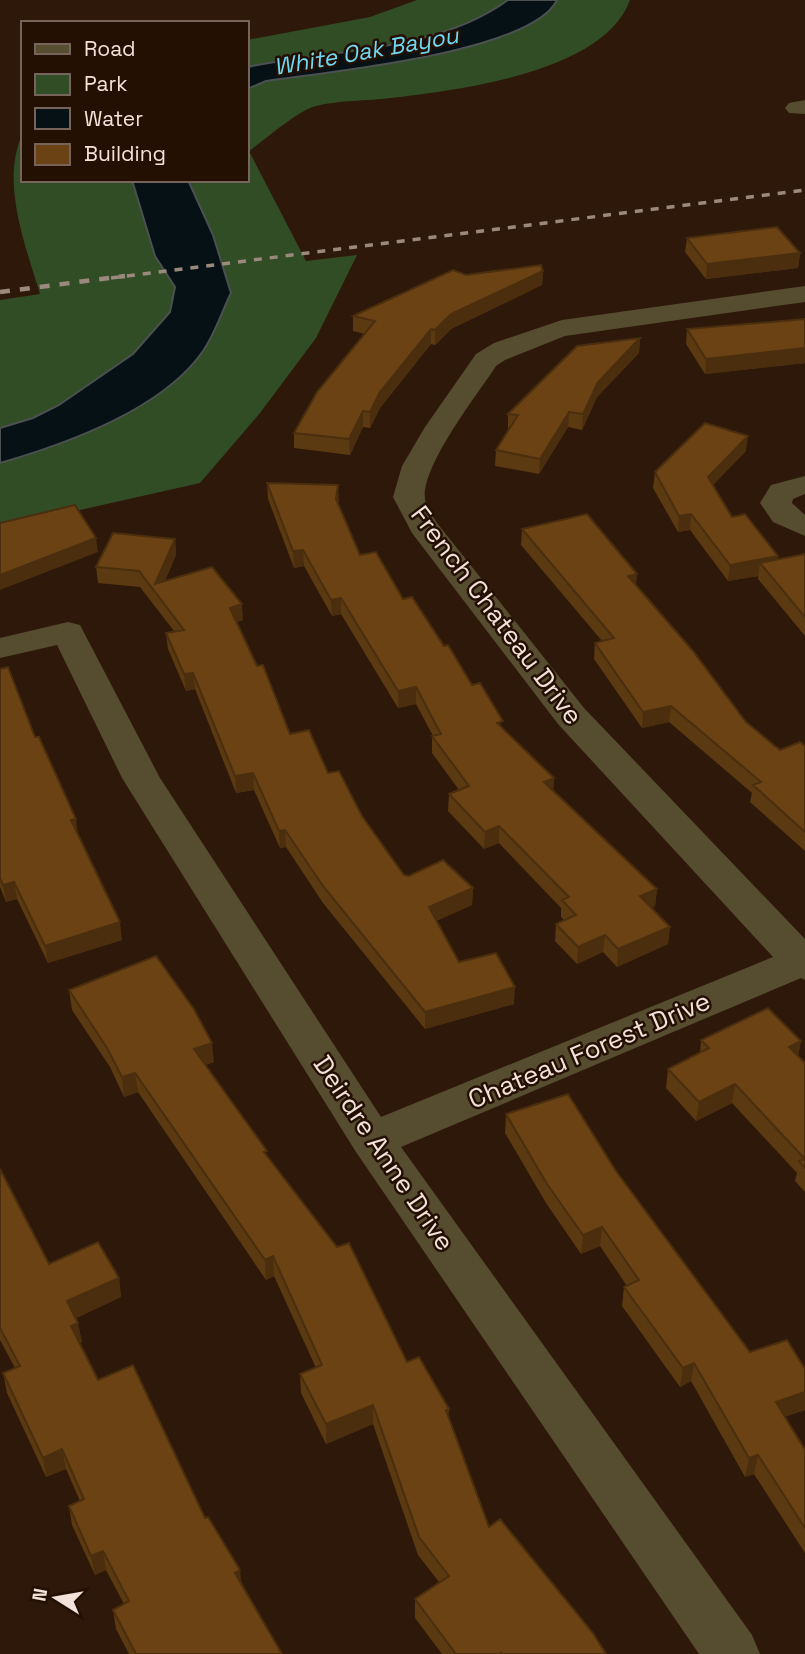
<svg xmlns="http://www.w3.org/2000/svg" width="805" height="1654" viewBox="0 0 805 1654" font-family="'Space Grotesk',sans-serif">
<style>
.green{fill:#314d26}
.water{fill:#051115;stroke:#4c5050;stroke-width:2}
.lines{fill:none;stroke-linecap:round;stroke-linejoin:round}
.minor{fill:#564d30;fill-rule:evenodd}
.rail-far1{stroke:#9c897e;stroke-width:3.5;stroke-dasharray:8 8;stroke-linecap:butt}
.rail{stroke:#9c897e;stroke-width:4.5;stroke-dasharray:10 10;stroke-linecap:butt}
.wall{fill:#5b3911}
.shaded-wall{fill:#4a2e0e}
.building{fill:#6a4214;stroke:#4a2e0e;stroke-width:2}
.labels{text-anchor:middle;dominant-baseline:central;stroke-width:5;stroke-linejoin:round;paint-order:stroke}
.far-water-label{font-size:23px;font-style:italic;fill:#6fd9f5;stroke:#240f03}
.street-label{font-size:26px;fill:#f2e2d9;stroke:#240f03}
</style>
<rect width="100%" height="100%" fill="#2e180a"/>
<path class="green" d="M417,0H630C604,73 457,90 391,98C367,101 339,100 316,106C297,111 266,139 249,151L306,261L357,255L316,338L260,413L200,483L0,528V300L40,294C25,244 0,181 23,133V180H247V40L370,17Z"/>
<path class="water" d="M508,0H557C531,53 326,72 266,81L247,89V67C333,49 435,53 508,0Z
M132,180H188L213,235L231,293C222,311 215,334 203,351C163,409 66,444 0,463V428L33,418L59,405L133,354L170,312L175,287L155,256Z"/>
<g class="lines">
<path class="minor" d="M805,100V114L789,113L785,108L789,103Z
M805,286V302L565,336L505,360L496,366C478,394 421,466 425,499C426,508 433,516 437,523L584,708L805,939V980L801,978L401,1147L752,1635L760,1654H699L356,1152L122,778L57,645L0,658V638L68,622L80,625L160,778L381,1117L773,957L558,724L412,533L393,497L402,466L425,427L476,354L494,343L562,320Z
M805,476V494L793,499L792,503L805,515V536L773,522L760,503L771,485Z"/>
<path class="rail-far1" d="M111,278L805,190"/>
<path class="rail" d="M0,292L125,276"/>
</g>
<path class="wall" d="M687,238L800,253L798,268L706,279L685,252Z
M543,271L542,285L451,329L435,345L431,344L380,408L370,428L363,427L350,455L294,448V433L365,334L353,331V316L466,275Z
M805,319V363L705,374L686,344L687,329Z
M640,338L639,353L597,397L582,430L568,427L539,474L495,466L496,450L509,430L508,429V414Z
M746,451L713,485L732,517L777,560L805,554V636L758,579V576L728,581L690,530L678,532L653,488L655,472Z
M267,483L339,500L338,504L360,555L403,599L444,646L503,728L554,778L553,791L657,889L655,906L651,908L670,927L668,944L617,967L603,952L577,964L555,941L556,924L564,920L561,917V908L499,843L484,849L448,811L449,794L459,790L432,753V736H433L416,704L398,708L341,614L332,616L304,566L294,568L268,499Z
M522,529L636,586L746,722L780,750L805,746V851L750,802L752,793L669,722L642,728L594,659L595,643L602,641L521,545Z
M175,539L176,555L165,581L243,620L237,622L290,734L328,773L362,816L404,875L473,888L472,905L436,921L459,962L514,1004L425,1029L323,903L286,847L280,848L254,790L236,793L195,689L186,691L168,649L166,633L174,631L140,587L98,583L96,567Z
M0,669L35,737L78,834L122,940L48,963L17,899L6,902L0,887Z
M69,990L214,1062L206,1065L407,1362L449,1409L448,1418L489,1527L606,1654H442L415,1618V1599L439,1582L418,1555L373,1424L326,1444L301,1393L300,1374L316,1368L274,1276L266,1280L138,1092L124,1097L110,1067L72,1010Z
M701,1040L801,1041L798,1056L805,1063V1192L795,1181L797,1173L732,1103L696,1121L666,1088L668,1069L700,1053Z
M506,1114L616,1171L750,1352L805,1410L784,1417L805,1450V1553L754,1474L745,1477L691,1381L680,1387L622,1306L624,1287L627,1286L600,1246L581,1254L546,1203L505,1133Z
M0,1169L49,1264L119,1278L121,1297L76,1318L82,1342L79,1343L98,1380L205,1518L282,1654H129L116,1629L113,1610L124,1604L106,1570L95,1575L72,1525L69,1506L80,1501L66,1469L46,1477L7,1393L3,1373L15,1368L0,1340Z"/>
<path class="shaded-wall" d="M800,253L798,268L706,279L707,264Z
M543,271L542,285L451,329L435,345V330L451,314Z
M431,329V344L380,408L370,428V412L380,392Z
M640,338L639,353L597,397L582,430L583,414L598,382Z
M805,348V363L705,374L706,359Z
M363,411V427L350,455L349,439Z
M569,412L568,427L539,474L540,459Z
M748,436L746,451L706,492L708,477Z
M338,485L339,500L336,515V499Z
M691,514L690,530L678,532L679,516Z
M96,538L98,552L0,590V575Z
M175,539L176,555L158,596L155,584Z
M303,550L304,566L294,568L293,551Z
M778,556L775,573L760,563L758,576L728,581L730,565Z
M637,574L636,590L628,576Z
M341,598V614L332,616L331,600Z
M242,604L243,620L231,624L230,608Z
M193,673L195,689L186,691L184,674Z
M416,687V704L398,708V691Z
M671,706L669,722L642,728L643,712Z
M253,773L254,790L236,793L235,776Z
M554,778L553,795L544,782Z
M76,819L78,836L71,820Z
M499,826V843L484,849L485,832Z
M285,830L286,847L280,848L279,831Z
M14,882L17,899L6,902L3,885Z
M473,888L472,905L429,924V907Z
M657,889L655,906L638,914L640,896Z
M120,922L122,940L48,963L45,946Z
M670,927L668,944L617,967L618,949Z
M605,935L603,952L577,964L578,947Z
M515,987L514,1004L425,1029V1012Z
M801,1041L797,1060L789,1047Z
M212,1043L214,1062L196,1068L194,1049Z
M135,1073L138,1092L124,1097L122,1077Z
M735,1084L732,1103L696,1121L699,1102Z
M602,1227L600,1246L581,1254L583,1235Z
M273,1256L274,1276L266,1280L265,1260Z
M119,1278L121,1297L70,1321L67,1301Z
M78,1323L82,1342L74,1346L71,1326Z
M694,1363L691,1381L680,1387L683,1368Z
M805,1392V1410L772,1421L776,1402Z
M373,1405V1424L326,1444V1424Z
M62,1449L66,1469L46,1477L43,1458Z
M758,1455L754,1474L745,1477L749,1458Z
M103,1551L106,1570L95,1575L91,1556Z
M240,1570L242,1589L235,1573Z"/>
<path class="building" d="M777,227L800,253L707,264L687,238Z
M541,265L543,271L451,314L435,330L431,329L380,392L370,412L363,411L349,439L294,433L317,392L375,321L353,316L453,270L466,275Z
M805,319V348L706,359L687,329Z
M640,338L598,382L583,414L569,412L540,459L496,450L518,415L508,414L577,346Z
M705,423L748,436L708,477L732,517L745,514L778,556L730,565L691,514L679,516L655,472Z
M267,483L338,485L336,499L360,555L376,552L403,599L412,597L444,646L448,645L472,685L480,683L503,721L497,723L554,778L544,782L657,889L640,896L670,927L618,949L605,935L578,947L556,924L576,915L562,900L569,897L499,826L485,832L449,794L469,786L432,736L441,734L416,687L398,691L341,598L331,600L303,550L293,551Z
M75,505L96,538L0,575V523Z
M587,514L637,574L628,576L693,651L746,722L780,750L800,742L805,746V832L753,785L761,782L671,706L643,712L595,643L614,638L522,529Z
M113,533L175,539L155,584L212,567L242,604L230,608L257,666L263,665L290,734L309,730L328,773L339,771L362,816L404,875L409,876L443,860L473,888L429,907L459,962L496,953L515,987L425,1012L323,886L285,830L279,831L253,773L235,776L193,673L184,674L166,633L184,630L139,571L96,567Z
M805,554V617L760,563Z
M8,667L35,737H39L76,819L71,820L120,922L45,946L14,882L3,885L0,878V669Z
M156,956L194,1009L212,1043L194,1049L267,1151L264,1152L337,1247L349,1243L407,1362L419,1357L449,1409L446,1410L489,1527L500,1519L593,1633L606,1654H502L501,1653L500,1654H456L415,1599L449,1576L419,1537L373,1405L326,1424L300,1374L322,1365L273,1256L265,1260L135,1073L122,1077L107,1048L69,990Z
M768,1008L801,1041L789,1047L805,1063V1168L799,1161L805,1159L735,1084L699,1102L668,1069L709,1048L701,1040Z
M568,1094L616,1171L750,1352L787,1340L805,1369V1392L776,1402L805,1450V1528L758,1455L749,1458L694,1363L683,1368L624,1287L639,1280L602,1227L583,1235L547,1184L506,1114Z
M0,1169L49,1264L98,1242L119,1278L67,1301L78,1323L71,1326L98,1380L133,1365L205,1518L208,1517L240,1570L235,1573L282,1654H136L113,1610L129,1601L103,1551L91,1556L69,1506L84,1499L62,1449L43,1458L3,1373L20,1366L0,1328Z"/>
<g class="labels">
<g class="far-water-label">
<text transform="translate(366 51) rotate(-10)">White Oak Bayou</text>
</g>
<g class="street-label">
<text transform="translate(497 615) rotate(53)">French Chateau Drive</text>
<text transform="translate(589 1050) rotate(-23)">Chateau Forest Drive</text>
<text transform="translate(384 1153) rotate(56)">Deirdre Anne Drive</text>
</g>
</g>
<rect x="21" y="21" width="228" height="161" fill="#240f03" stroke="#766359" stroke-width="2"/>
<rect x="35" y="44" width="35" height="10" fill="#564d30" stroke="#766359" stroke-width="2"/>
<text x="84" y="56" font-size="21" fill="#f2e2d9">Road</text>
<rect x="35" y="74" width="35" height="21" fill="#314d26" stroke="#766359" stroke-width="2"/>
<text x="84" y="91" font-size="21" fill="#f2e2d9">Park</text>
<rect x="35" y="108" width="35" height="21" fill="#051115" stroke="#766359" stroke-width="2"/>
<text x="84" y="126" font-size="21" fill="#f2e2d9">Water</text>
<rect x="35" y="144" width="35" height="21" fill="#6a4214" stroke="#766359" stroke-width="2"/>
<text x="84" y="161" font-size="21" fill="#f2e2d9">Building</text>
<g transform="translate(56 1598) rotate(281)" stroke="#240f03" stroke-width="5" paint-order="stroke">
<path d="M0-5L12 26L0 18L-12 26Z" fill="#f2e2d9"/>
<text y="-10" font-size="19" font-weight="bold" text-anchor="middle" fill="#f2e2d9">N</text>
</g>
</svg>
